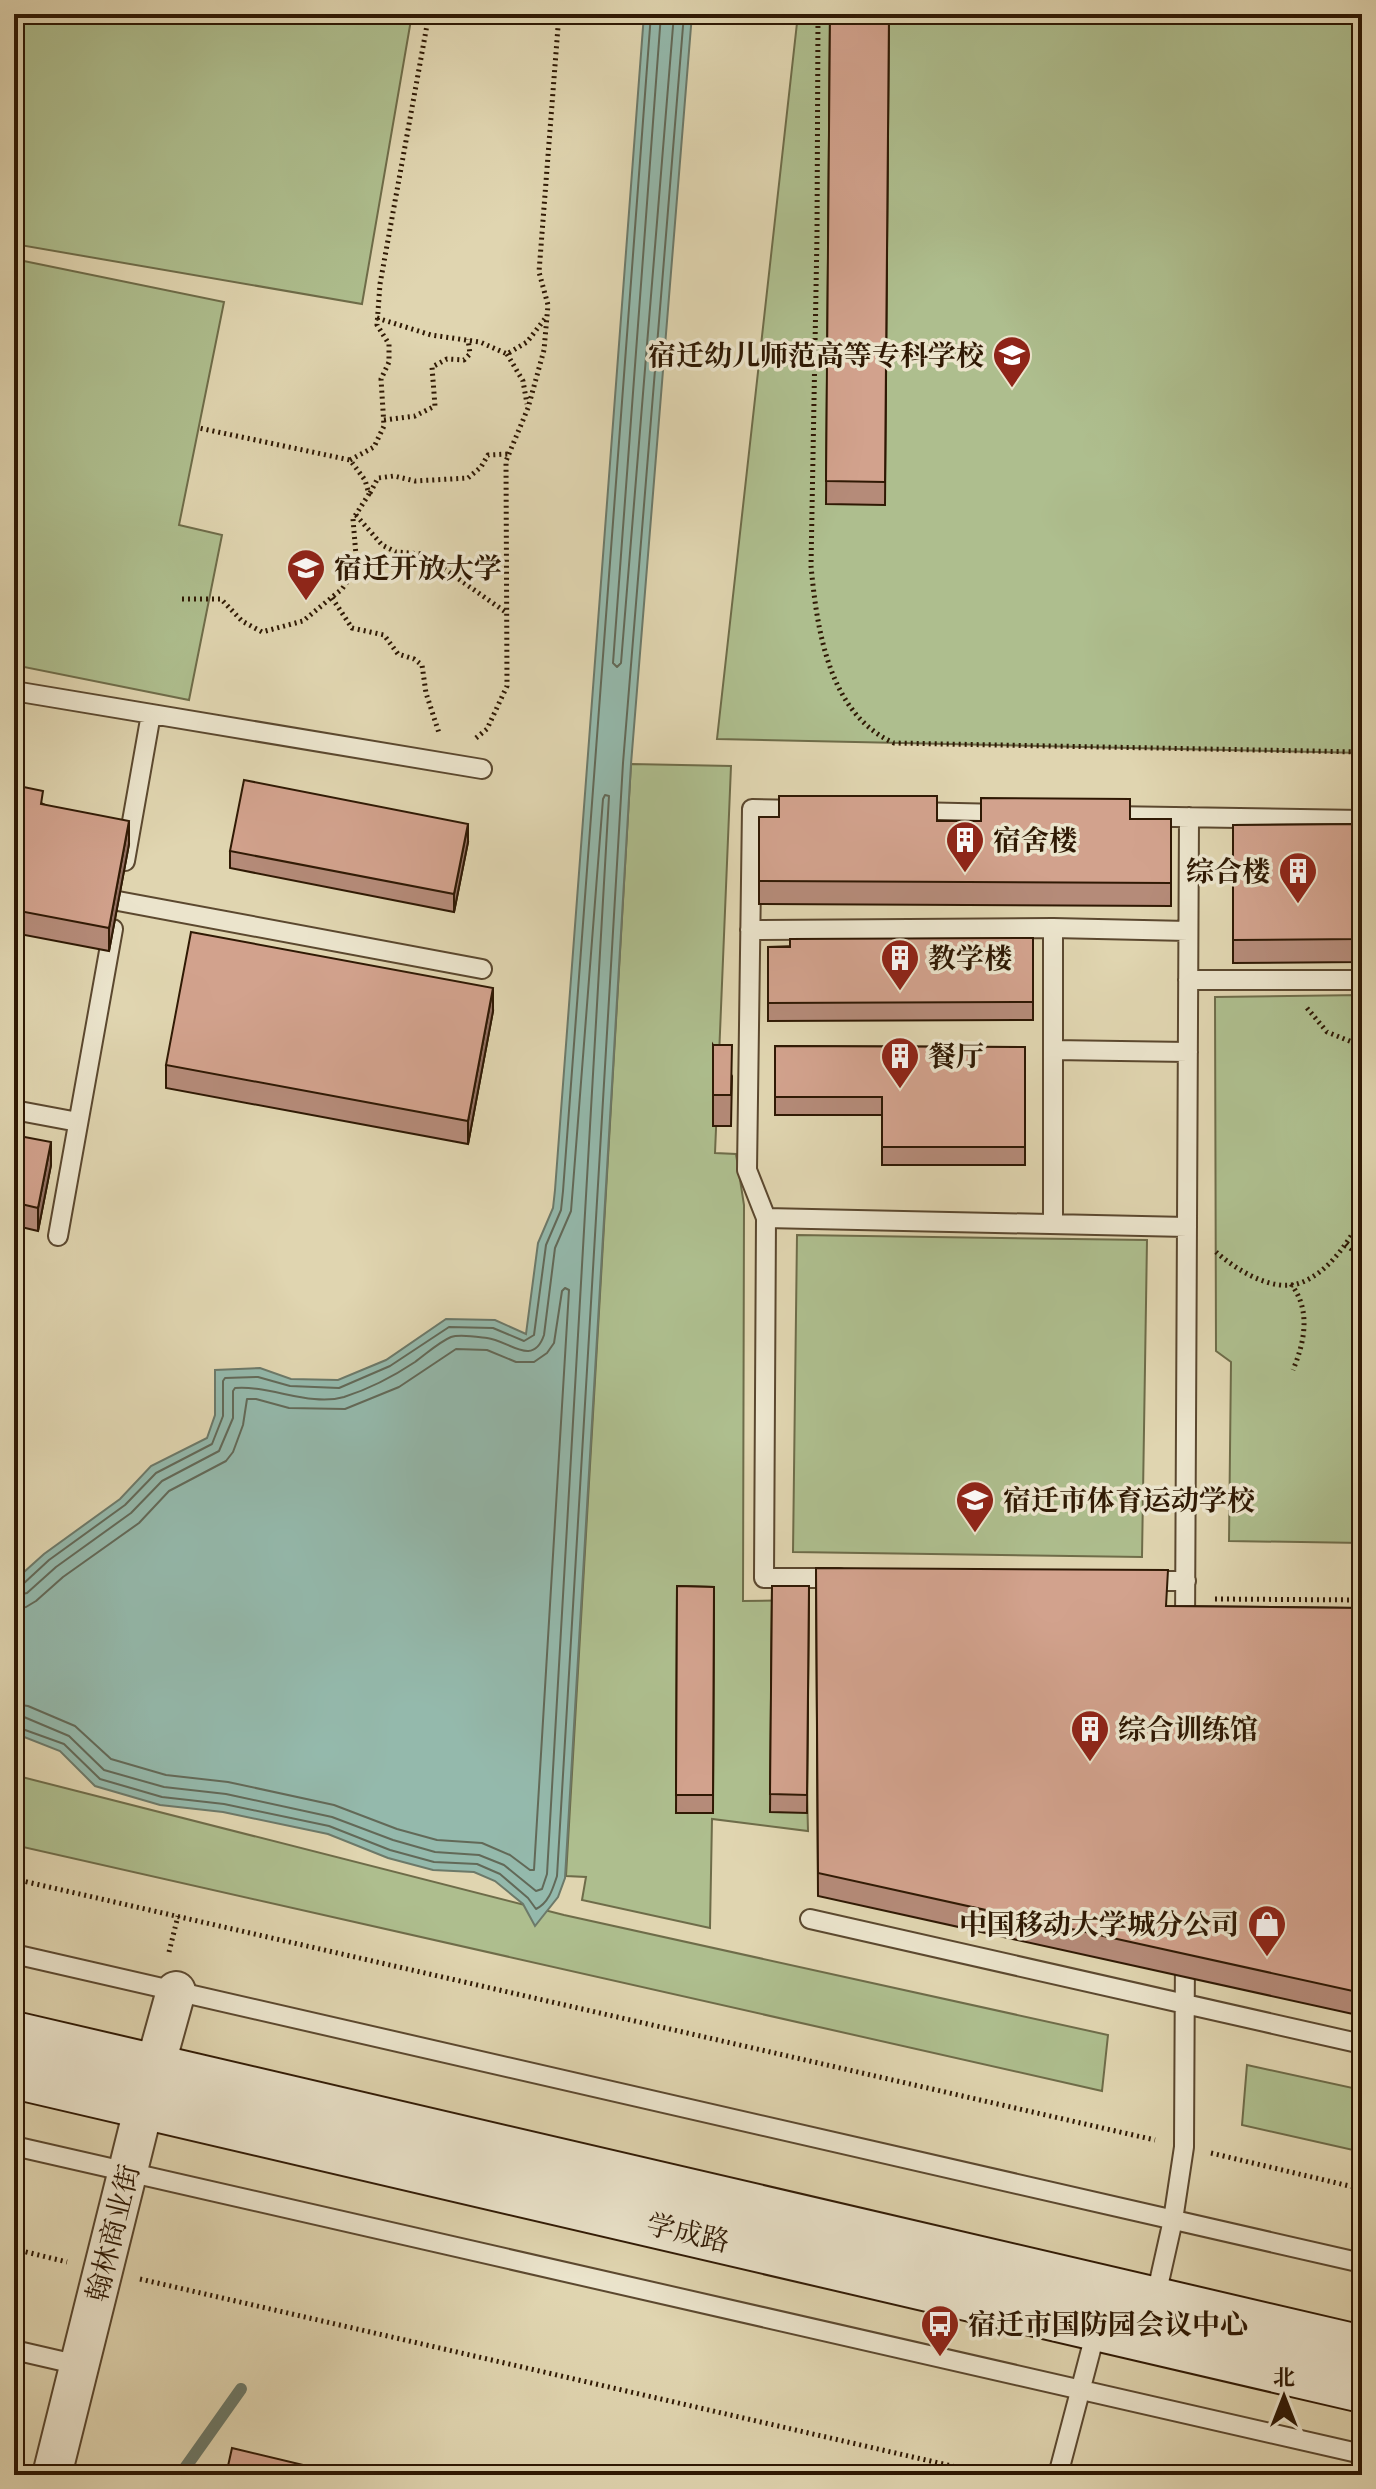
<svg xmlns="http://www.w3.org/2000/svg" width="1376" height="2489" viewBox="0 0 1376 2489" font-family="'IM FELL Great Primer','Noto Serif SC',serif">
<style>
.green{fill:#aebe8e;stroke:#6e6c49;stroke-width:2}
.water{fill:#94b9ac;stroke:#6c7969;stroke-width:2}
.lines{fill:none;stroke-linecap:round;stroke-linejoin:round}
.shore{stroke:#626958;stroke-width:2}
.stream{stroke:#6c7969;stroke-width:12}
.lane-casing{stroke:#5b482f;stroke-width:22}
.street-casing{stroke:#5b482f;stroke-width:42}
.secondary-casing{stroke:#2f1904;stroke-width:48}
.path{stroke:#2f1904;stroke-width:5;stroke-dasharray:2 4;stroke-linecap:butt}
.lane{stroke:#ebe4cc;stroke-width:18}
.street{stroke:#ebe4cc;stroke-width:38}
.secondary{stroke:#ebe4cc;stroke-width:44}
.wall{fill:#b58b79;stroke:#2f1904;stroke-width:2}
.shaded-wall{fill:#937163;stroke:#2f1904;stroke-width:2}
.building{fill:#d2a28d;stroke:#2f1904;stroke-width:2}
.labels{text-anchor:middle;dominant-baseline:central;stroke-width:7;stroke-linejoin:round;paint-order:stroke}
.poi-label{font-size:28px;font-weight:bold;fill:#2f1904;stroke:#ebe4cc;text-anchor:start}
.street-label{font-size:28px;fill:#2f1904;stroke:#ebe4cc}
</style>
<rect width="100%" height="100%" fill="#e0d5b0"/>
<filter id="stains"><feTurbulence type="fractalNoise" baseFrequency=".0025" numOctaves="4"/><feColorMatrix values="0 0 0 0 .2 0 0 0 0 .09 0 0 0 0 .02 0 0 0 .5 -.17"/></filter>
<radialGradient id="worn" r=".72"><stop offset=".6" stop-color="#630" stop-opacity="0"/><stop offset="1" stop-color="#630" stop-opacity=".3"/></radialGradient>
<path class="green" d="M14,14H412L362,304L14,244Z
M798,14H1362V753L717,739Z
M14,259L224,302L179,525L222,535L189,700L14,665Z
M631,764L731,766L715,1153L736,1154L744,1205L743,1601L802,1600L808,1831L712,1819L710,1928L582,1900L586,1877L566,1876Z
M1362,995V1543L1229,1541L1231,1362L1216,1351L1215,997Z
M797,1235L1147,1240L1142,1557L793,1552Z
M14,1775L564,1915L1108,2035L1102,2091L14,1845Z
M1247,2065L1362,2090V2152L1242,2125Z"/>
<path class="water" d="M644,14H692L631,764L565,1878L558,1897L535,1926L523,1904L495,1881L474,1872L433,1870L388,1858L328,1834L223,1812L160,1805L95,1786L60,1751L14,1733V1581L44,1554L120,1499L151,1466L207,1438L215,1415V1370L260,1368L291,1379L338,1380L386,1360L446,1319L495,1320L526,1334L538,1243L553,1208L555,1190Z"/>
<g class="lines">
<path class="shore" d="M661,14L613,663L617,667L621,663L674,14
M14,1586L22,1585L49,1560L125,1505L156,1473L212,1444L223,1416V1381L225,1378L258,1377L290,1386L339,1388L390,1366L449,1327L493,1328L524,1341L534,1335L546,1245L561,1210L563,1191L651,14
M14,1596L27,1593L56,1567L131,1513L162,1481L219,1451L233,1418V1391L235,1388C270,1385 310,1407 344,1397C369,1389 394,1376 415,1362C426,1354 439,1342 451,1337C460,1334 478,1337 487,1338C508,1340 533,1368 544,1335L555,1248L571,1211L603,799L605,795L609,796L547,1874L542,1889L536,1891L504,1865L479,1855L435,1852L393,1840L332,1817L226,1794L164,1787L104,1770L69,1736L24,1717L14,1716
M14,1608L26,1607L36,1601L63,1577L139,1523L169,1491L226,1461L233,1452L243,1425L247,1399H256L289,1408L345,1409L399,1387L456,1349L487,1350L516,1362H534L547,1353L554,1343L562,1291L565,1288L569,1290L534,1870H530L510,1855L482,1843L437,1840L397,1829L334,1805L228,1782L166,1775L111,1759L75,1726L28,1706L14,1704
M14,1726L64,1744L100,1779L162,1797L224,1804L329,1826L390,1850L434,1862L477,1864L500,1874L528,1898L536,1909C549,1903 553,1888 557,1876L623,763L684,14"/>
<path class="stream" d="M180,2475L241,2389"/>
<g class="lane-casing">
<path id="lane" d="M14,691L482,769
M803,810L752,809L747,1170L766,1218L764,1578H839
M913,812L1003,814
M1109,816L1362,820
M125,861L151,714
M118,901L482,969
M1053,928V1224
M750,930L1053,928L1188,931
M1188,980H1362
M1053,1050L1188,1052
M14,1110L78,1122
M766,1218L1187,1227
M58,1236L113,929
M1145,1581H1186
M1185,1628L1189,817
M810,1919L1362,2044
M14,1954L1362,2263
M14,2146L1362,2454
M1155,2300L1173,2220L1184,2147L1185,1953
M14,2350L79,2365
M1058,2475L1097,2327"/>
</g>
<g class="street-casing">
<path id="street" d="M52,2475L144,2106L176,1991"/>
</g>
<g class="secondary-casing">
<path id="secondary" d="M14,2034L1362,2348
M14,2076L1362,2390"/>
</g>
<path class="path" d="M818,14L817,235L811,566C817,628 828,714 894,743L1362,752
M377,318L431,335L480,342L507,354L527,342L547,316
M507,354L523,381L527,404
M384,420L415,416L435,406L432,367L447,359L464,360L470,354L468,339
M350,460L374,447L384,426L381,379L389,362V344L377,325L380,284L429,14
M370,493L378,478L394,476L415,481L468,478L481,467L488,455L509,454
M356,515L382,545L396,552L423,554L507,613
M332,598L352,628L384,635L398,654L414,659L422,665L426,693L439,733
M182,599H221L242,621L262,632L303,621L342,589L357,568L353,519L369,494L365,480L350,460L199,428
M476,738L487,729L507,686L506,461L528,408L544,350L548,305L539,272L559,14
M1307,1008L1327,1032L1362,1046
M1346,1244L1362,1259
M1216,1252C1235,1269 1273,1293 1300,1283C1328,1273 1350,1241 1362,1216
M1291,1284C1311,1310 1305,1341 1293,1370
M1215,1599L1362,1600
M14,1879L1155,2140
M169,1952L178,1916
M1211,2153L1362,2189
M14,2249L67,2262
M140,2279L991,2475"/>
<use href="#lane" class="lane"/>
<use href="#street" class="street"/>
<use href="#secondary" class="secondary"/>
</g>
<path class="wall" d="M830,14H889L885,505L826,504Z
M14,785L43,804L129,844L109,951L14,933Z
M759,817L981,821L1171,819V906L759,904Z
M1362,824V962L1233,963V825Z
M468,842L454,912L230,868V851Z
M1033,938V1020L768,1021V947Z
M493,1011L468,1144L166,1088V1065Z
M713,1045L732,1076L731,1126H713Z
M775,1046L1025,1047V1165H882V1115H775Z
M14,1135L51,1165L38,1231L21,1227L14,1260Z
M816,1568L1167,1606L1362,1608V2016L818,1896Z
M677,1586L714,1587L713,1813H676Z
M772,1586H809L807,1813L770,1812Z"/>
<path class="shaded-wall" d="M129,821V844L109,951V928Z
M468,824V842L454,912V894Z
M493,988V1011L468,1144V1121Z
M51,1142V1165L38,1231V1208Z
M21,1204V1227L14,1260V1237Z
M16,2385V2408L14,2414V2391Z"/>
<path class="building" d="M830,14H889L885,482L826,481Z
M244,780L468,824L454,894L230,851Z
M14,785L43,791L41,804L129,821L109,928L14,910Z
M779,796H937V821H981V798L1130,799V819H1171V883L759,881V817H779Z
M1362,824V939L1233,940V825Z
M191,932L493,988L468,1121L166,1065Z
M1033,938V1002L768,1003V947H790V939Z
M713,1045H732L731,1095H713Z
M775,1046L1025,1047V1147H882V1097H775Z
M14,1135L51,1142L38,1208L21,1204L14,1237Z
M816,1568L1168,1570L1166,1606L1362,1608V1993L818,1873Z
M677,1586L714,1587L713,1795H676Z
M772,1586H809L807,1795L770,1794Z
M232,2448L345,2475H226Z"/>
<defs>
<g id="university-pin" transform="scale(2)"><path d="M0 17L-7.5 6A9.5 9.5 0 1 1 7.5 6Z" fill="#8f2418" stroke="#ebe4cc"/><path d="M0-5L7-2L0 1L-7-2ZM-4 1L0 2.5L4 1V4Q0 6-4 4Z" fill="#fff"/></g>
<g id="building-pin" transform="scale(2)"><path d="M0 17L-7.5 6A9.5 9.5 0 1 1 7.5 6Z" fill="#8f2418" stroke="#ebe4cc"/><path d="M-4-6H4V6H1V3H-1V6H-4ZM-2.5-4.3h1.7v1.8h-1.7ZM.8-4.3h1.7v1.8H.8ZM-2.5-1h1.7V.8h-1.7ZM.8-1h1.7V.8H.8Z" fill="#fff"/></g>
<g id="school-pin" transform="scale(2)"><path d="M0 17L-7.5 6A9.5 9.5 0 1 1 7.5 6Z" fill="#8f2418" stroke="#ebe4cc"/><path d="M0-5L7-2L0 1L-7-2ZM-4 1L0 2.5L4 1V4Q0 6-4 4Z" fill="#fff"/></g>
<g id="shop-pin" transform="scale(2)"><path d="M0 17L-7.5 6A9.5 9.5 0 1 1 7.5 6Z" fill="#8f2418" stroke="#ebe4cc"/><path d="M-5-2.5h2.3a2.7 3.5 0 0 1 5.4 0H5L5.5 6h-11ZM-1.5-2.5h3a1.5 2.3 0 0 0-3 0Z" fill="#fff"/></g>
<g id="bus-pin" transform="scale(2)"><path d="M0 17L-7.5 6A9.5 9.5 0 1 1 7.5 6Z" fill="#8f2418" stroke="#ebe4cc"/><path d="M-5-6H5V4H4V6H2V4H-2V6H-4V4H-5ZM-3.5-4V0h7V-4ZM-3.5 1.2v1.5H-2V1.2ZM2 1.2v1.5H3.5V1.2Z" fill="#fff"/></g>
</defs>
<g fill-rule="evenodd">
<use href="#university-pin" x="1012" y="355"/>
<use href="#university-pin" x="306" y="568"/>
<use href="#building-pin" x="965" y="840"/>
<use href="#building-pin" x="1298" y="871"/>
<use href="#building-pin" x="900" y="958"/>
<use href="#building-pin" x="900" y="1056"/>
<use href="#school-pin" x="975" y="1500"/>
<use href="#building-pin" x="1090" y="1729"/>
<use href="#shop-pin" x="1267" y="1924"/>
<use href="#bus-pin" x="940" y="2324"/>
</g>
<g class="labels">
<g class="poi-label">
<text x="984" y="355" text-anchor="end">宿迁幼儿师范高等专科学校</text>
<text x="334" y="568">宿迁开放大学</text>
<text x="993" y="840">宿舍楼</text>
<text x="1270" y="871" text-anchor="end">综合楼</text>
<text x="928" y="958">教学楼</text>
<text x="928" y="1056">餐厅</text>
<text x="1003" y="1500">宿迁市体育运动学校</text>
<text x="1118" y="1729">综合训练馆</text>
<text x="1239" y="1924" text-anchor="end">中国移动大学城分公司</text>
<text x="968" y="2324">宿迁市国防园会议中心</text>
</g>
<g class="street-label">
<text transform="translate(113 2233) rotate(-76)">翰林商业街</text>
<text transform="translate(688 2233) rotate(13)">学成路</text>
</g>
</g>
<rect width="1376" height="2489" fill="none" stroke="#e0d5b0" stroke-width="48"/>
<rect x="16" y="16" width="1344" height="2457" fill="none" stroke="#2f1904" stroke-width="4"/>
<rect x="24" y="24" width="1328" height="2441" fill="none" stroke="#2f1904" stroke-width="2"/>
<g transform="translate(1284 2397)" stroke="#ebe4cc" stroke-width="6" paint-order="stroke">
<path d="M0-6L14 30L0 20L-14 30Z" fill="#2f1904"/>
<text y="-12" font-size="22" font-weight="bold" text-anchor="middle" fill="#2f1904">北</text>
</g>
<rect width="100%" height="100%" filter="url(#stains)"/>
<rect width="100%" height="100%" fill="url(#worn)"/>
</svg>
